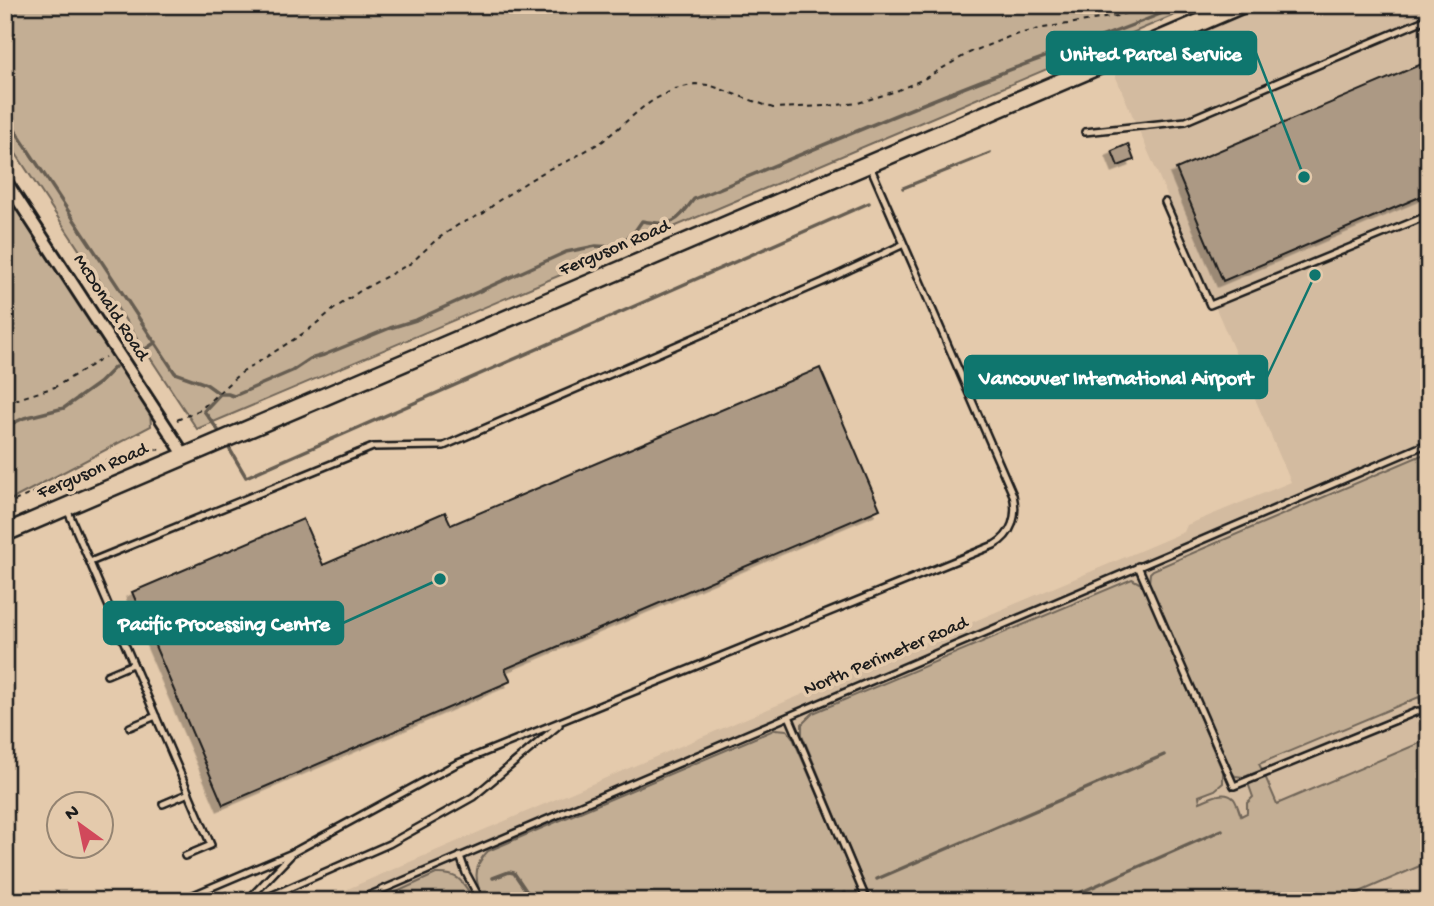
<svg xmlns="http://www.w3.org/2000/svg" width="1434" height="906" viewBox="0 0 1434 906" font-family="'Gochi Hand',sans-serif">
<style>
.built{fill:#d3bba0}
.green{fill:#c3ae94;stroke:#706558;stroke-width:2}
.lines{fill:none;stroke-linecap:round;stroke-linejoin:round}
.stream{stroke:#665d51;stroke-width:3.5}
.building{fill:#ac9984;stroke:#1c1c1c;stroke-width:2;filter:url(#shadow)}
.lane-casing{stroke:#1c1c1c;stroke-width:10}
.street-casing{stroke:#1c1c1c;stroke-width:16}
.secondary-casing{stroke:#1c1c1c;stroke-width:21}
.path{stroke:#1c1c1c;stroke-width:2;stroke-dasharray:5 5;stroke-linecap:butt}
.lane{stroke:#e4caac;stroke-width:5}
.street{stroke:#e4caac;stroke-width:10}
.secondary{stroke:#e4caac;stroke-width:16}
.labels{text-anchor:middle;dominant-baseline:central;stroke-width:7;stroke-linejoin:round;paint-order:stroke}
.street-label{font-size:19px;fill:#1c1c1c;stroke:#e4caac}
.leader{fill:none;stroke:#0f766e;stroke-width:2.5}
.callout-dot{fill:#0f766e;stroke:#e4caac;stroke-width:2.5}
.callout{fill:#0f766e;stroke:#0f766e;stroke-width:2.5}
.callout-label{font-size:21px;text-anchor:middle;font-weight:bold;fill:#fff}
</style>
<defs>
<filter id="shadow"><feDropShadow dx="-5.5" dy="5.5" stdDeviation="0" flood-color="#0004"/></filter>
</defs>
<rect width="100%" height="100%" fill="#e4caac"/>
<filter id="ink" filterUnits="userSpaceOnUse"><feTurbulence type="fractalNoise" baseFrequency=".0143" numOctaves="2"/><feDisplacementMap in="SourceGraphic" scale="14" xChannelSelector="R" yChannelSelector="G"/><feConvolveMatrix kernelMatrix="1 2 1 2 8 2 1 2 1" color-interpolation-filters="sRGB"/></filter>
<g filter="url(#ink)">
<path class="built" d="M1266,5H1429V901H320L486,829L1184,532L1187,525L1291,482L1112,68Z"/>
<path class="green" d="M5,5H1198L197,429L5,137Z
M5,191L150,410L151,426L5,503Z
M1429,452V719L1419,697L1259,764L1262,770L1244,777L1235,776L1229,769L1149,583L1150,573L1153,570Z
M1132,579L1143,585L1223,772V783L1215,790L1199,796L1200,802C1210,798 1225,789 1234,799C1237,803 1239,811 1241,816L1247,813V803L1253,797L1248,783L1265,776L1277,804L1429,739V862L1339,901H871L802,735V724L813,713Z
M776,729L787,730L793,738L864,901H485C474,883 472,866 488,851Z
M436,874C461,873 462,882 475,901H377Z"/>
<g class="lines">
<path class="stream" d="M5,115L175,373L206,384L220,394L204,411L218,430
M903,188L990,153
M141,352L156,342
M220,394H228L234,396L292,371L310,359L324,355L390,328L416,320L566,252L596,246L614,247L633,234L642,221C674,226 675,224 694,199C791,159 888,117 986,79C1051,53 1117,34 1181,5
M5,427L24,418L64,408L99,383L115,367
M229,448L246,477L869,203
M493,878L509,872L514,873L533,901
M877,879L1164,755
M442,901L452,896
M826,901L845,893
M1061,901L1222,830"/>
</g>
<path class="building" d="M1424,63L1429,74V193L1223,281L1176,169Z
M1128,144L1134,160L1118,166L1112,151Z
M820,368L880,509L505,669L511,681L223,805L132,592L303,519L323,565L445,512L451,525Z
M226,892L229,898L221,901H211L210,899Z"/>
<g class="lines">
<g class="lane-casing">
<path id="lane" d="M1085,132L1186,121L1429,18
M1165,202L1210,305L1429,215
M67,509L211,845L185,856
M90,562L373,447L444,446L823,282L904,244
M1138,566L1234,786L1418,711
M107,675L133,664
M789,716L867,901
M130,727L156,716
M163,804L189,793
M460,856L466,873L481,901
M179,901L292,853L456,764L994,545C1012,535 1018,516 1013,495L870,166
M247,901L290,856
M259,901L389,844L473,797L559,725
M356,901L1429,443"/>
</g>
<g class="street-casing">
<path id="street" d="M5,180L185,456"/>
</g>
<g class="secondary-casing">
<path id="secondary" d="M5,533L1241,5"/>
</g>
<path class="path" d="M5,403L55,387L105,357
M177,420L200,410L238,375L307,331L334,309L360,291L411,263L436,240L458,225L484,213L498,201L530,180L551,168L568,161L603,141L642,108L655,99L675,89L695,84L709,85L773,108L827,106L858,103L896,91L924,79L969,53L1011,36L1043,28L1117,16L1151,5
M5,505L116,457L152,449L161,450"/>
<use href="#lane" class="lane"/>
<use href="#street" class="street"/>
<use href="#secondary" class="secondary"/>
</g>
</g>
<g class="labels">
<g class="street-label">
<text transform="translate(615 249) rotate(-23)">Ferguson Road</text>
<text transform="translate(110 308) rotate(57)">McDonald Road</text>
<text transform="translate(93 472) rotate(-23)">Ferguson Road</text>
<text transform="translate(886 657) rotate(-23)">North Perimeter Road</text>
</g>
</g>
<path class="leader" d="M1304 177L1256 53M1315 275L1267 377M440 579L343 623"/>
<g class="callout-dot">
<circle cx="1304" cy="177" r="7"/>
<circle cx="1315" cy="275" r="7"/>
<circle cx="440" cy="579" r="7"/>
</g>
<g class="callout">
<rect x="1047" y="32" width="209" height="42" rx="7"/>
<rect x="965" y="356" width="302" height="42" rx="7"/>
<rect x="104" y="602" width="239" height="42" rx="7"/>
</g>
<g class="callout-label">
<text x="1151" y="60">United Parcel Service</text>
<text x="1116" y="384">Vancouver International Airport</text>
<text x="224" y="630">Pacific Processing Centre</text>
</g>
<rect width="1434" height="906" fill="none" stroke="#e4caac" stroke-width="28"/>
<rect x="14" y="14" width="1406" height="878" fill="none" stroke="#1c1c1c" stroke-width="2.5" filter="url(#ink)"/>
<g transform="translate(80 825) rotate(327)"><circle r="33" fill="#e4caac" stroke="#948472" stroke-width="2"/>
<path d="M0-5L12 26L0 18L-12 26Z" fill="#d1495b"/>
<text y="-10" font-size="19" font-weight="bold" text-anchor="middle" fill="#1c1c1c">N</text>
</g>
</svg>
